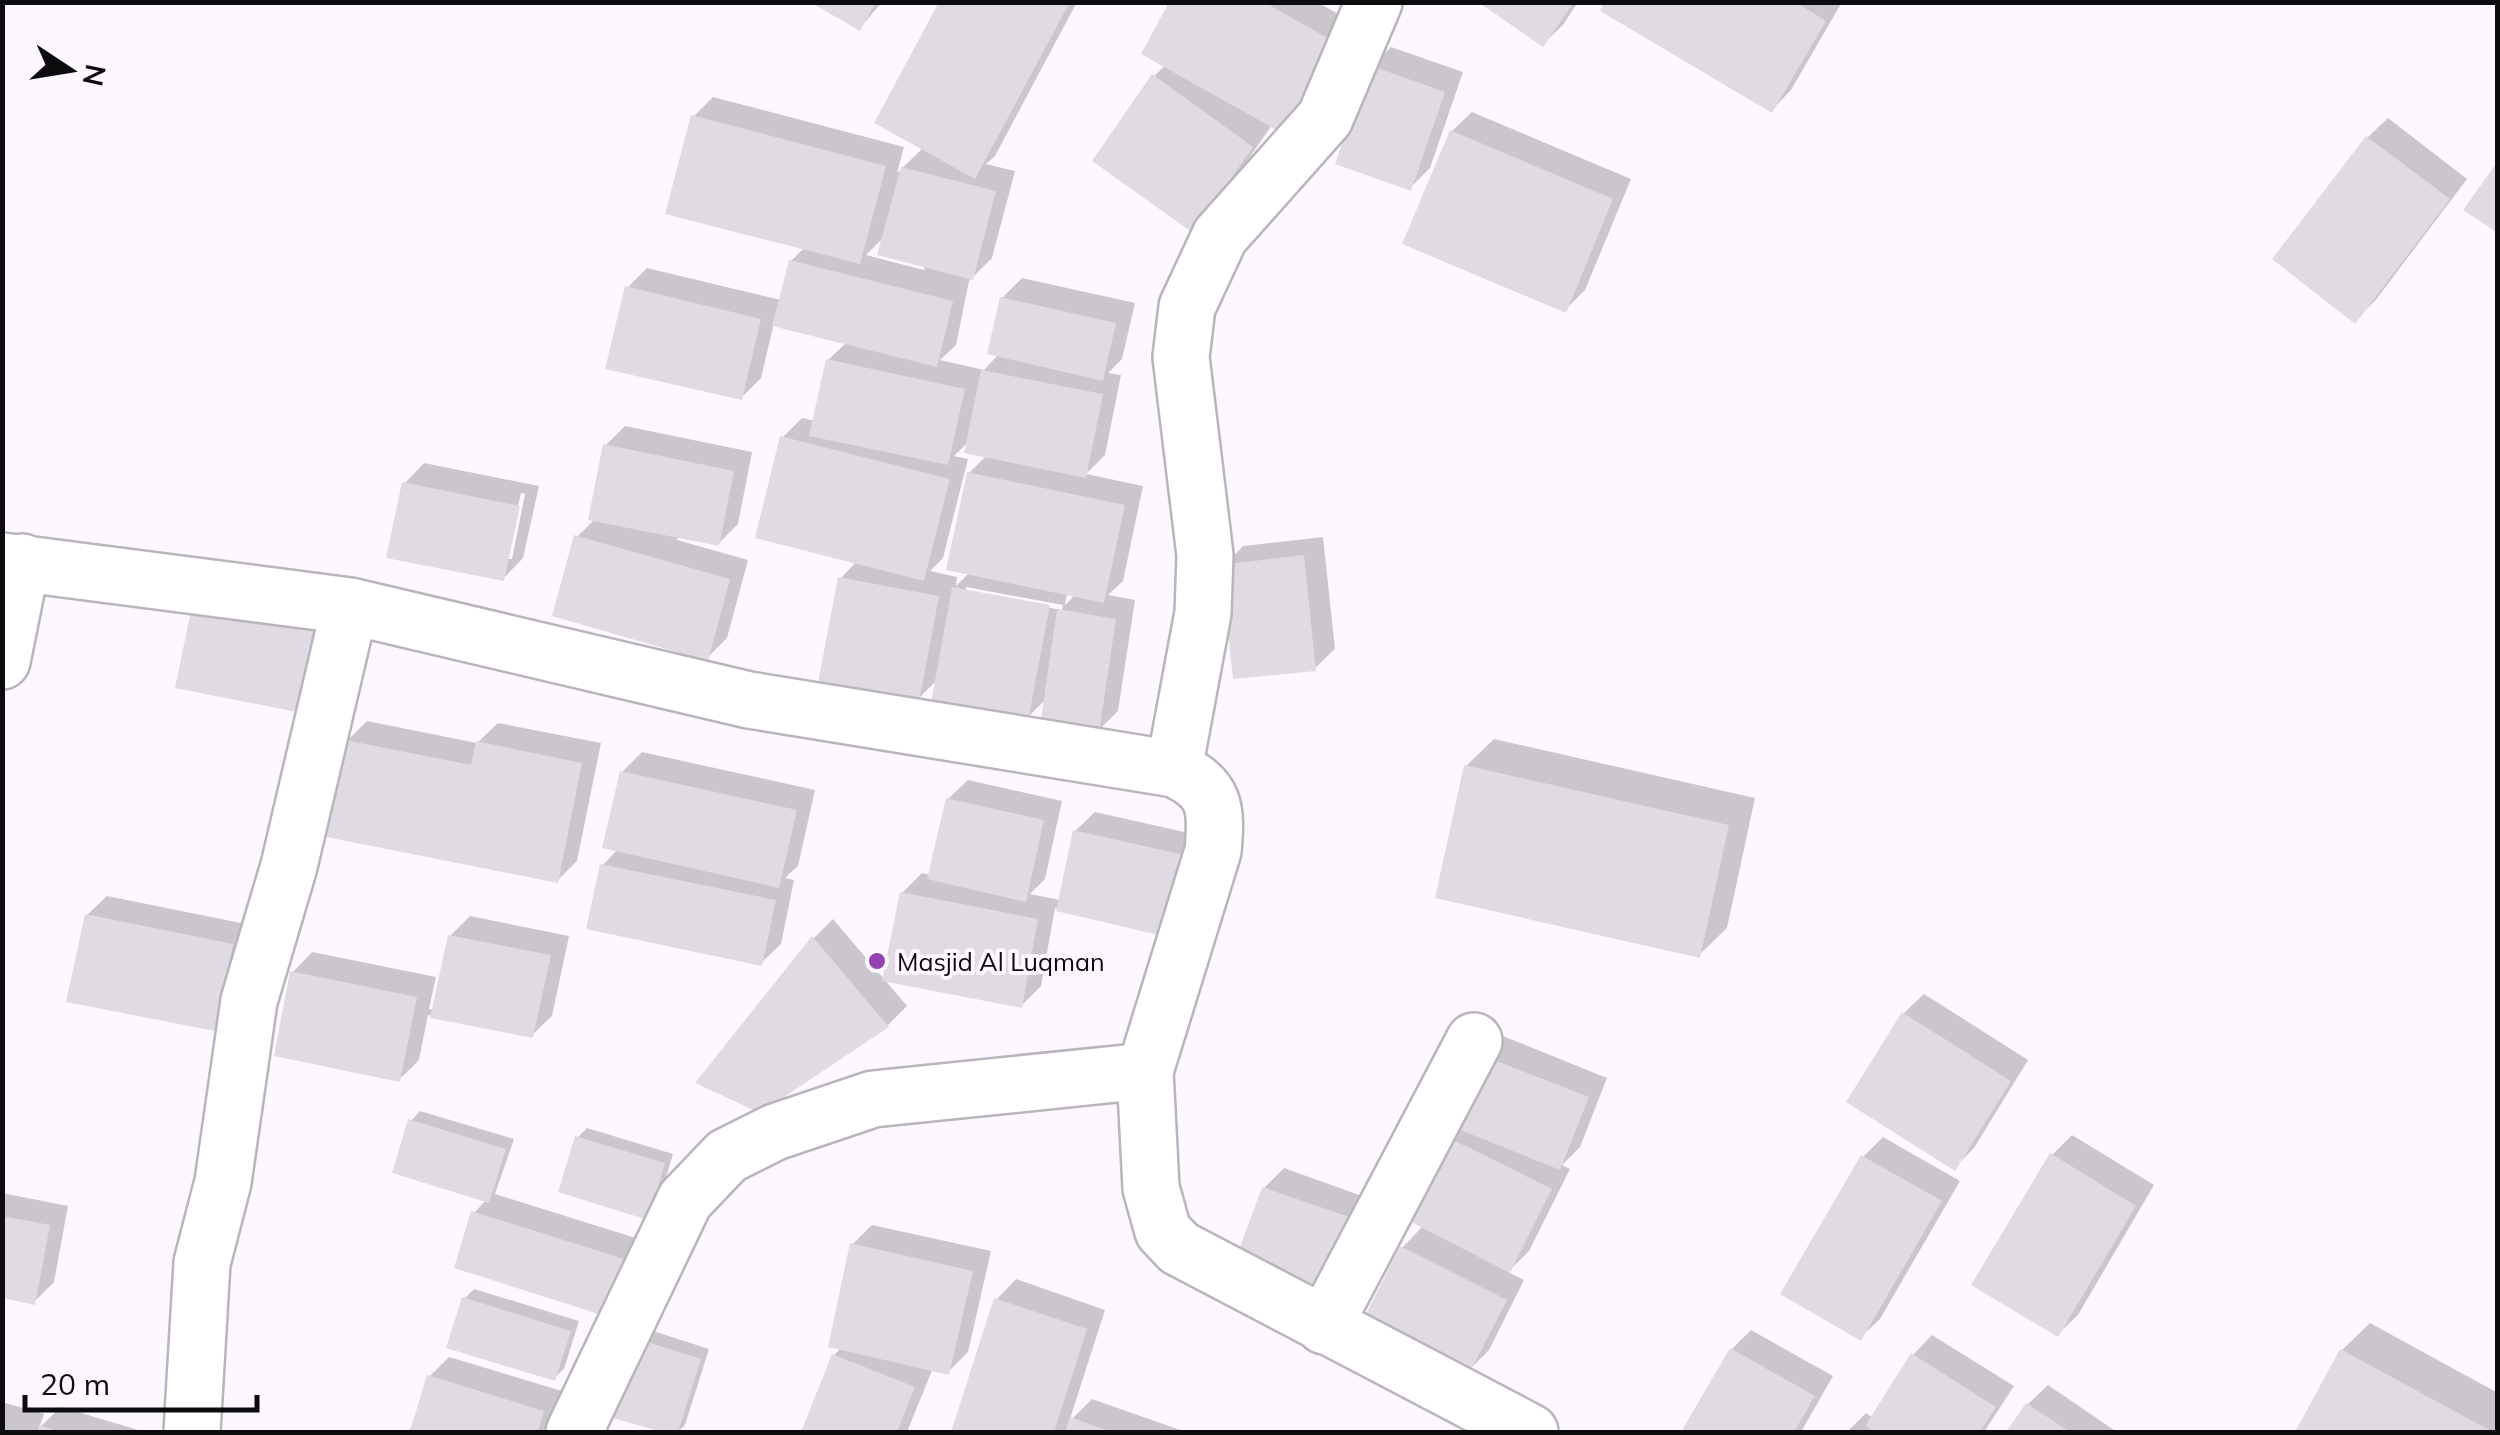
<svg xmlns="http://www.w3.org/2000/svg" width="2500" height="1435" viewBox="0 0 2500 1435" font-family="Mulish,sans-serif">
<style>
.shadow{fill:#0003;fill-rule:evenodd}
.building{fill:#e0dae2}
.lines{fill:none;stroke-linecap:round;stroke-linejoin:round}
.minor-casing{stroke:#bab4bc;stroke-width:60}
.minor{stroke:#fff;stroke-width:55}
.poi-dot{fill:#9442b1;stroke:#fdf8ff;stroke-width:4}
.labels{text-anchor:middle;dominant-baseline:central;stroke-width:8;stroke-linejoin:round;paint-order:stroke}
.poi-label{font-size:25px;fill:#0c0b0d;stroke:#fdf8ff;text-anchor:start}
</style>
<rect width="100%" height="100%" fill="#fdf8ff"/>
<path class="shadow" d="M815,2H882L860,28Z
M942,2H1077L995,156L986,164L1015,171L992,258L969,281L956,345L940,360L984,370L999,354L1002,298L1022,278L1135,303L1122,359L1108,373L1121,375L1105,455L1086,474L1143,486L1123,581L1108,595L1135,600L1118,711L1098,731L1046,699L1027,718L937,680L918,699L841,578L857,561L783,437L802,418L815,421L828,360L847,342L774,323L761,378L741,398L627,288L647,268L781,300L791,261L805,247L693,117L713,97L904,147L897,173L924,147ZM884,237L925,265L924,270L866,255ZM969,441L987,455L969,473L970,572L956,586L957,577L930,571L943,558L968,459L954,456ZM966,587L1063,605L1062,610L966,592ZM1067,593L1075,595L1065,605Z
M1172,2H1317L1356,24L1272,125L1213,210L1154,76L1166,65Z
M1483,2H1578L1563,25L1543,44Z
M1607,2H1842L1791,90L1772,110Z
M1391,47L1463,72L1430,168L1410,188L1371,67Z
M1472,112L1631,179L1585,290L1565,310L1452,131Z
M2388,118L2467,179L2375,301L2355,320L2275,258L2368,137Z
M625,426L752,452L738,524L718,544L678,536L677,540L748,560L727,638L707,658L577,537L595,519L605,446Z
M424,463L539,486L523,558L504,578L405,483ZM521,493L525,494L512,559H506Z
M1323,537L1335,649L1315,668L1224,566L1243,546Z
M197,598L333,601L316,690L296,710Z
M367,721L477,743L498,723L601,743L577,861L557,881L347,741Z
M1494,739L1755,798L1727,928L1699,955L1466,766Z
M642,752L815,790L798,866L785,878L794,880L781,944L761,963L603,865L618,849L622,772Z
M968,780L1062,801L1045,879L1030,894L1060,900L1075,831L1095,812L1211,838L1175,936L1055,908L1041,986L1021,1006L902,893L922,873L931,875L948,799Z
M107,896L251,925L234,1008L214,1028L87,915Z
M470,916L569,936L552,1016L532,1035L428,1015L419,1060L400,1079L293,972L312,952L436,977L429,1009L434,1010L450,936Z
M833,919L907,1006L888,1025L760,1110L699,1082L814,938Z
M1924,994L2028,1060L1974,1148L1954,1168L1850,1101L1904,1013Z
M1503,1036L1607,1078L1580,1147L1562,1165L1570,1169L1529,1251L1508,1272L1524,1280L1489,1350L1470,1369L1402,1248L1423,1226L1445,1136L1483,1056Z
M420,1111L514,1139L495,1194L658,1245L640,1298L474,1213L486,1200L411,1121Z
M587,1128L673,1154L657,1207L577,1138Z
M2072,1135L2154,1185L2078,1315L2058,1334L2052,1155Z
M1883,1137L1960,1181L1880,1319L1860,1338L1863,1157Z
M1284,1168L1373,1200L1348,1267L1264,1188Z
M2,1193L68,1206L54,1282L34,1302L2,1296Z
M872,1225L991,1251L968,1352L948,1372L933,1368L907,1432H804L834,1355L841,1348L852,1245Z
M1016,1279L1105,1310L1069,1422L1092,1399L1186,1432H953L997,1299Z
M474,1289L579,1321L564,1369L554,1378L464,1299Z
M2370,1323L2498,1393V1432H2298L2342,1350Z
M647,1329L709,1349L685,1425L678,1432L613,1415Z
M1751,1330L1833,1376L1801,1432H1684L1732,1349Z
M1932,1335L2014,1386L1984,1432H1847L1866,1413L1874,1418L1913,1355Z
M449,1357L562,1391L550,1432H407L415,1424L430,1376Z
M2048,1385L2117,1432H2009L2028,1404Z
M2,1402L44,1414L39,1428L61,1407L145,1432H2Z"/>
<path class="building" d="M810,2H876L860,31Z
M939,2H1070L975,179L874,123Z
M1169,2H1264L1338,44L1287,136L1141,54Z
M1478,2H1574L1543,47Z
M1604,2H1795L1826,21L1772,113L1600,11Z
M1369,65L1445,92L1411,191L1335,164Z
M1152,74L1253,147L1193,233L1092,161Z
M691,115L886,166L860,264L665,214Z
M1450,130L1613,199L1566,313L1402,244Z
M2366,136L2450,199L2355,324L2272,259Z
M2498,161V233L2463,210Z
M901,167L996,191L973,280L877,255Z
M789,260L953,301L937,367L772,326Z
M625,286L761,319L742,400L605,369Z
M1000,297L1116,323L1103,381L987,354Z
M826,359L965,389L948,465L809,436Z
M981,370L1103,394L1086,478L964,453Z
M780,436L950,479L924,581L755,538Z
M603,444L734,471L719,546L588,520Z
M967,472L1125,505L1104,603L946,570Z
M402,482L520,506L504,581L386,558Z
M574,535L730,579L708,661L552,616Z
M1304,555L1316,671L1233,679L1221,565Z
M838,577L939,596L919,702L818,683Z
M952,587L1050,605L1028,721L931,703Z
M194,596L315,621L297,712L175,688Z
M1057,609L1116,619L1099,733L1040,725Z
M345,740L471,765L476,741L582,763L558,883L326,837Z
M1464,765L1729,825L1700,958L1435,898Z
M620,771L797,810L779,888L602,848Z
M946,798L1044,820L1026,902L927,879Z
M1073,830L1193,857L1176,939L1056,911Z
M600,864L776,900L762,966L586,929Z
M900,892L1038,919L1022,1008L882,981Z
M85,914L233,944L215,1031L66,1002Z
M448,935L551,955L533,1038L430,1018Z
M812,936L889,1027L760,1113L695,1083Z
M290,971L417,997L400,1082L274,1056Z
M1902,1012L2011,1081L1955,1171L1846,1102Z
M1481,1055L1589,1097L1560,1170L1453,1127Z
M408,1119L506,1149L489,1203L392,1173Z
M1443,1135L1552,1189L1510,1273L1401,1217Z
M575,1136L665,1163L648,1220L558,1192Z
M2050,1153L2136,1206L2058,1337L1971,1285Z
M1861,1155L1942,1201L1861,1341L1780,1294Z
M1262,1187L1355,1219L1329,1290L1236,1258Z
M471,1211L640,1264L621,1321L454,1268Z
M2,1216L50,1225L35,1305L2,1298Z
M850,1243L973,1271L949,1375L828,1347Z
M1400,1246L1507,1300L1470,1372L1363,1320Z
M462,1297L571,1331L555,1381L446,1348Z
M994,1298L1087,1329L1054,1432H951Z
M635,1338L701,1359L678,1432H661L610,1417Z
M1730,1348L1815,1396L1794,1432H1681Z
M2340,1349L2493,1432H2295Z
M1911,1353L1996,1407L1980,1432H1875L1865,1426Z
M832,1354L915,1387L897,1432H801Z
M427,1375L544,1411L538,1432L410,1431Z
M2026,1403L2070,1432H2006Z
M1070,1417L1111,1432H1065Z
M39,1425L60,1432H37Z"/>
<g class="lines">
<g class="minor-casing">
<path id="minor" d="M2,561L350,606L749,700L1174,769C1216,788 1217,808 1213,851L1145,1071L1151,1188L1163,1231L1179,1248L1530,1432
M2,661L22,562
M1174,769L1203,613L1205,555L1181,357L1187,307L1220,236L1325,118L1374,2
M1324,1326L1474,1041
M192,1432L202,1263L223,1182L249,1001L289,866L350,606
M574,1432L685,1200L727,1156L775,1132L873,1099L1145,1071"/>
</g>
<use href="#minor" class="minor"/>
</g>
<circle class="poi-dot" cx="877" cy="961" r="10"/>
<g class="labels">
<g class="poi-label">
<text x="897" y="961">Masjid Al Luqman</text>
</g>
</g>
<rect width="2500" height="1435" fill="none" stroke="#0c0b0d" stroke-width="10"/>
<g transform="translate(70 70) rotate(102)" stroke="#fdf8ff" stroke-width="8" paint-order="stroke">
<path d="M0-8L18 38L0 25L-18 38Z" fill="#0c0b0d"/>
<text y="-15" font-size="28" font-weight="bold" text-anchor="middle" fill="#0c0b0d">N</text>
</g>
<path d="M25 1395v15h232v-15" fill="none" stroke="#0c0b0d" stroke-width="5"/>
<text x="40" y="1395" font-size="30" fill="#0c0b0d" stroke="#fdf8ff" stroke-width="8" paint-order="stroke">20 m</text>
</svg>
